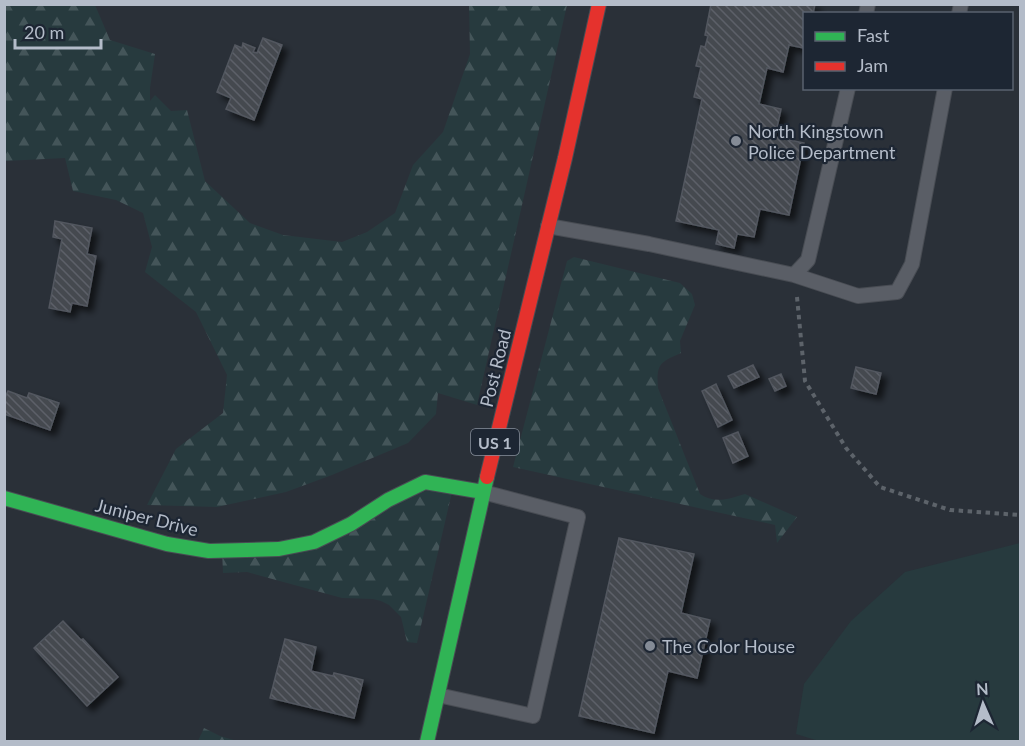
<svg xmlns="http://www.w3.org/2000/svg" width="1025" height="746" viewBox="0 0 1025 746" font-family="Lato,sans-serif">
<style>
.forest{fill:url(#forest-firs)}
.green{fill:#273a3e}
.building{fill:url(#building-back-hatch);stroke:#52575f;stroke-width:1.5;filter:url(#shadow)}
.lines{fill:none;stroke-linecap:round;stroke-linejoin:round}
.lane-casing{stroke:#484c53;stroke-width:16}
.fast-casing{stroke:#484c53;stroke-width:16}
.jam-casing{stroke:#484c53;stroke-width:16}
.path{stroke:#5d636a;stroke-width:4;stroke-dasharray:4.5 4.5;stroke-linecap:butt}
.lane{stroke:#5a5e66;stroke-width:14}
.fast{stroke:#30b455;stroke-width:14}
.jam{stroke:#e5322d;stroke-width:14}
.poi-dot{fill:#848b96;stroke:#1d2633;stroke-width:2}
.labels{text-anchor:middle;dominant-baseline:central;stroke-width:4.5;stroke-linejoin:round;paint-order:stroke}
.shield{fill:#1d2633;stroke:#878f9c;stroke-width:1.5}
.shield-label{font-size:16px;font-weight:bold;fill:#b4bcc9}
.poi-label{font-size:18px;fill:#b4bcc9;stroke:#1d2633;text-anchor:start}
.street-label{font-size:18px;fill:#b4bcc9;stroke:#1d2633}
</style>
<defs>
<pattern id="forest-firs" width="22" height="20" patternUnits="userSpaceOnUse" patternTransform="scale(1.5)"><rect width="22" height="20" fill="#273a3e"/><path d="M5 1l3.5 6h-7zM16 11l3.5 6h-7z" fill="#445559"/></pattern>
<pattern id="building-back-hatch" width="6" height="6" patternUnits="userSpaceOnUse" patternTransform="scale(1.5)"><rect width="6" height="6" fill="#444950"/><path d="M-1 5l2 2M0 0l6 6M5-1l2 2" fill="none" stroke="#5d6168"/></pattern>
<filter id="shadow"><feDropShadow dx="5.5" dy="5.5" stdDeviation="3" flood-color="#0009"/></filter>
</defs>
<rect width="100%" height="100%" fill="#2a3038"/>
<path class="forest" d="M5,4L95,5L110,40L155,54L150,88V101L155,95L171,111L187,110L205,181L250,223L283,235L342,242L367,232L395,213L413,165L443,132L470,54L469,5H567L477,405L438,393L436,414L408,443L332,475L286,492L217,507L147,505L176,449L223,413L227,375L196,312L145,272L152,247L143,213L116,200L73,191L65,158L5,161Z
M574,257L680,283L692,294L695,305L680,341L681,353C660,362 656,364 658,388L700,494C715,504 729,499 745,494L797,517L777,543L775,525L513,467L567,261Z
M455,479L417,643L407,642L401,617L389,605L381,601L373,599L342,598L247,572L223,573L222,550L302,542Z
M204,728L220,736L237,741H198Z"/>
<path class="green" d="M1020,543V741L822,742L796,734L804,684L851,621L905,572Z"/>
<path class="building" d="M711,4H815L813,14H804V48L789,45L783,72L767,68L759,104L781,109L775,137L804,143L789,215L760,209L754,237L737,234L734,248L716,244L719,230L676,221L702,99L694,97L701,67L696,66L701,46L705,47L708,36L705,35Z
M263,38L282,45L254,120L226,109L231,98L217,92L235,45L242,48L243,43L255,48L253,52L257,53Z
M55,221L92,228L87,254L96,256L87,306L72,303L70,312L49,308L62,239L53,237Z
M753,365L759,377L734,388L728,376Z
M856,367L881,373L876,394L851,388Z
M781,374L786,386L775,391L769,379Z
M716,384L732,420L718,427L702,391Z
M8,391L27,398L29,393L59,403L50,430L4,414V400Z
M738,432L748,456L733,463L723,438Z
M619,538L694,554L681,613L710,620L697,678L668,671L654,733L579,716Z
M63,621L81,640L83,639L118,677L87,706L34,648Z
M285,639L316,647L311,671L333,676L334,673L363,680L354,718L270,698Z"/>
<g class="lines">
<g class="lane-casing">
<path id="lane" d="M866,14L868,4
M959,14L961,4
M548,226L649,244L794,275L808,260L848,88
M794,275L858,296L897,292L912,264L945,88
M438,695L533,716L578,517L483,492"/>
</g>
<g class="fast-casing">
<path id="fast" d="M4,498L167,544L209,551L279,549L314,542L351,524L388,500L425,482L483,492
M427,742L487,477"/>
</g>
<g class="jam-casing">
<path id="jam" d="M487,477L565,158L599,4"/>
</g>
<path class="path" d="M797,297L805,381L846,448L880,487L950,510L1020,515"/>
<use href="#lane" class="lane"/>
<use href="#fast" class="fast"/>
<use href="#jam" class="jam"/>
</g>
<g class="poi-dot">
<circle cx="736" cy="141" r="6"/>
<circle cx="650" cy="646" r="6"/>
</g>
<g class="labels">
<rect class="shield" x="471" y="429" width="48" height="26" rx="4.5"/>
<g class="shield-label">
<text x="495" y="442">US 1</text>
</g>
<g class="poi-label">
<text x="748" y="131">North Kingstown<tspan x="748" dy="21">Police Department</tspan></text>
<text x="662" y="646">The Color House</text>
</g>
<g class="street-label">
<text transform="translate(495 368) rotate(-76)">Post Road</text>
<text transform="translate(147 517) rotate(14)">Juniper Drive</text>
</g>
</g>
<rect width="1025" height="746" fill="none" stroke="#b4bcc9" stroke-width="12"/>
<rect x="803" y="12" width="210" height="78" fill="#1d2633" stroke="#59626f" stroke-width="1.5"/>
<rect x="815" y="32" width="30" height="9" fill="#30b455" stroke="#59626f" stroke-width="1.5"/>
<text x="857" y="42" font-size="18" fill="#b4bcc9">Fast</text>
<rect x="815" y="62" width="30" height="9" fill="#e5322d" stroke="#59626f" stroke-width="1.5"/>
<text x="857" y="72" font-size="18" fill="#b4bcc9">Jam</text>
<g transform="translate(983 704) rotate(357)" stroke="#1d2633" stroke-width="4.5" paint-order="stroke">
<path d="M0-4.5L10 22L0 15L-10 22Z" fill="#b4bcc9"/>
<text y="-9" font-size="16" font-weight="bold" text-anchor="middle" fill="#b4bcc9">N</text>
</g>
<path d="M15 39v9h86v-9" fill="none" stroke="#b4bcc9" stroke-width="3"/>
<text x="24" y="39" font-size="18" fill="#b4bcc9" stroke="#1d2633" stroke-width="4.5" paint-order="stroke">20 m</text>
</svg>
